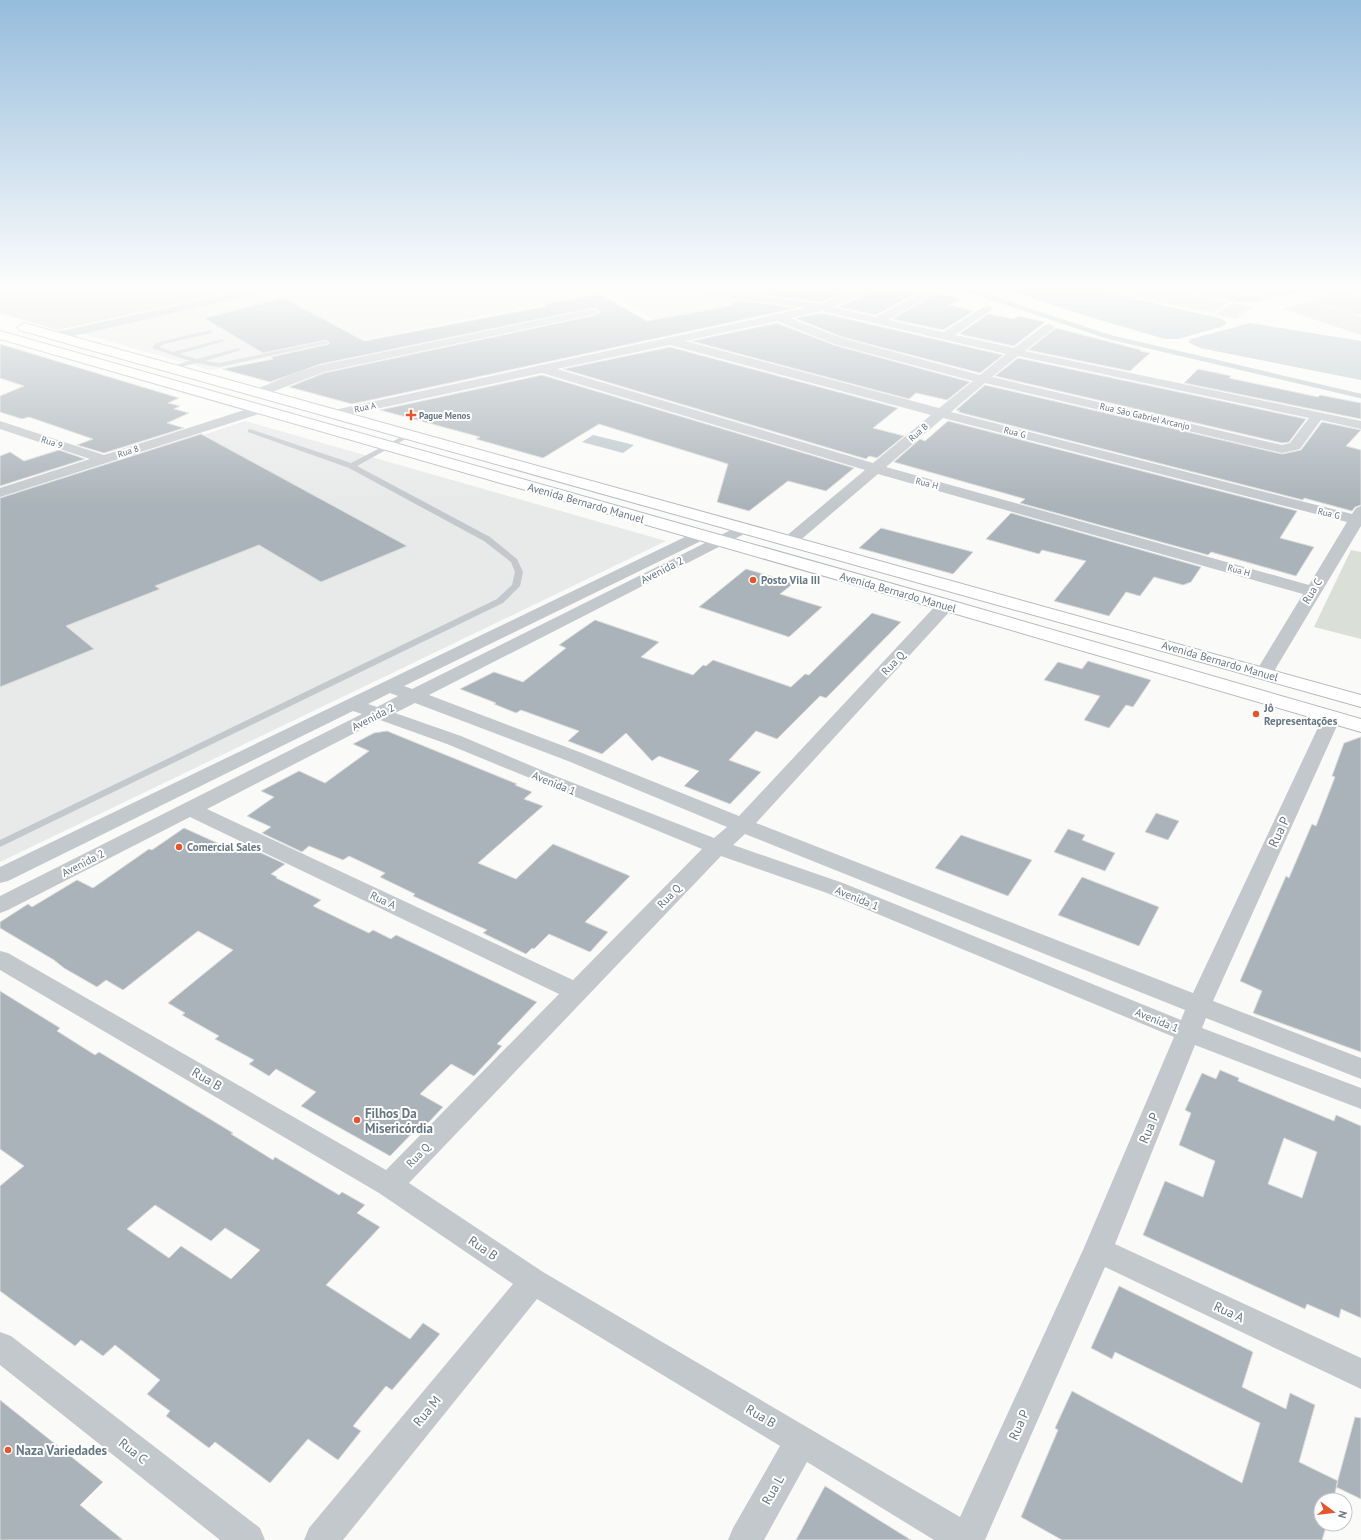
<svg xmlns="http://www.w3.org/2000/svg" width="1361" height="1540" viewBox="0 0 1361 1540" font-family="'PT Sans',sans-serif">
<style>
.built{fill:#e8e9e9}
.green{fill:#dadfd7}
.water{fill:#bbc7cb}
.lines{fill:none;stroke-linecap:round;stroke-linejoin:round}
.stream{stroke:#bbc7cb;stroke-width:4.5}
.building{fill:#aab3b9;stroke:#dcdcda;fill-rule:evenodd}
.primary-casing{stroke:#b5babe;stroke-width:2}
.lane{fill:#c3c8cc;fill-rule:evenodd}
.street{fill:#c3c8cc;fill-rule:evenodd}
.primary{fill:#fff;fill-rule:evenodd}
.poi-dot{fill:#e4572e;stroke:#fff;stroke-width:1.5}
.labels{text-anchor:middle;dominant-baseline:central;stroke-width:4;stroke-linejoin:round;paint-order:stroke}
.far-street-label{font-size:9px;fill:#657683;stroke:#fff}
.far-poi-label{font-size:9px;font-weight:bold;fill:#657683;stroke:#fff;text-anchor:start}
.street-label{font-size:11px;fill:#657683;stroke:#fff}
.poi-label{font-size:11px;font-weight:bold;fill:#657683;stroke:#fff;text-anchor:start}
.near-street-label{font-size:13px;fill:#657683;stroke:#fff}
.near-poi-label{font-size:13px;font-weight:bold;fill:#657683;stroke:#fff;text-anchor:start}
</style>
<rect width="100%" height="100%" fill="#fafaf8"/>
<path class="built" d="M272,290H690L759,299L655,320L605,292L210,370L80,333Z
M245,421L666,541L0,862V503Z"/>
<path class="green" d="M0,290H242L58,330L0,313Z
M1142,290H1170L1228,302L1212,313L1132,296Z
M1337,291L1361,298V314L1357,315L1310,300Z
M1309,301L1361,317V335L1283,309Z
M1233,303L1253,307L1236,319L1216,314Z
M1351,550L1361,552V639L1314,627Z"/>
<path class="water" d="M1007,290H1104L1123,296L1223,319L1227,323L1221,327L1178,339H1165L1093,318Z
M1250,323L1361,341V380L1200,348L1188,342L1191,339Z
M593,435L634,445L623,453L582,442Z"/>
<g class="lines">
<path class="stream" d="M968,290L1109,337L1361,396"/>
</g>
<path class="building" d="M754,290H852L821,302L750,293Z
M869,290H922L876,315L838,307L868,293Z
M937,293L961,299L949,305L974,311L943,330L892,319Z
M599,294L647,321L729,306L738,300L797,308L352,404L289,387L324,373L596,315L600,312L597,309L592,308L321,364L270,382L222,369L273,359L271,357L329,344L330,343L326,340L263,353L204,318L284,298L364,341L547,306L544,304Z
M822,313L1003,355L980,373L842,337L795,318Z
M988,314L1014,319L1018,316L1045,322L1014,346L959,334Z
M777,323L834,345L970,382L947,400L916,393L909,399L691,341Z
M1056,328L1141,350L1140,351L1150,353L1130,371L1028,350Z
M0,344L179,398L168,403L180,406L174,409L189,413L167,423L184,428L104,453L77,445L93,439L29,417L22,419L0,412V396L24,386L0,378Z
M670,347L898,408L873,428L904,436L877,458L869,456L866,459L563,369Z
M1018,358L1306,419L1289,442L1282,443L995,376Z
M1198,369L1231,376L1229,378L1318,397L1320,395L1361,403V419L1184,383Z
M542,375L854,468L826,491L788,481L749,511L717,502L728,464L599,424L543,458L476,439L480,437L380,410Z
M985,385L1282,454L1301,450L1322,422L1361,430L1346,446L1361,450V505L1355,507L1352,511L1304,498L1303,500L958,412L960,411L956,410Z
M948,421L1297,511L1280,538L1314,547L1296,576L1211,552L1208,555L1020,503L1025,499L894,462L920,439L925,441Z
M201,434L407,546L321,582L259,545L155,586L160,589L66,626L94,649L0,687V498Z
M59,450L85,459L0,486V456L10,452L24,461Z
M1011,513L1201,567L1191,582L1183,585L1154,577L1140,596L1126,592L1109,616L1054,601L1086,561L1042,550L1039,554L986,539Z
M881,528L973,552L953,574L859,548Z
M746,569L794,583L780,594L822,607L789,637L699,607Z
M872,613L901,622L826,698L820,696L777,739L756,731L729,760L761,772L730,804L684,786L699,771L659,756L652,761L626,733L602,754L568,741L579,731L521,710L516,713L494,704L496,703L460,689L494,672L523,682L566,648L559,645L595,620L659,642L641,657L693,675L703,665L706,666L713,660L791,687L805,674L809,675Z
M1088,661L1151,680L1133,707L1126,705L1109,728L1084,720L1100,696L1044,680L1058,662L1082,669Z
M387,731L517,784L515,785L532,792L524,799L543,806L478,863L516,879L553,844L630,876L585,922L608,932L590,952L549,934L534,949L532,948L526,954L483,933L487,930L413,896L415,894L380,877L385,873L349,856L343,860L309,846L302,852L262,833L271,827L247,816L274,797L261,791L299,771L325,783L369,751L353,744L374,733Z
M1361,737V1052L1253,1013L1262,991L1240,981L1286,876L1289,878L1312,824L1316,826L1335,777L1332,776L1344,743Z
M1156,813L1179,821L1168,840L1145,832Z
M184,828L235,851L244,845L285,864L271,874L277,877L276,878L321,900L313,906L350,924L369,933L373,930L391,939L396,935L537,1002L497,1044L502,1046L474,1076L451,1064L420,1094L443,1107L428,1123L424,1121L390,1156L301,1106L316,1092L276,1069L269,1076L249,1064L254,1060L215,1039L219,1036L182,1015L185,1013L168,1003L233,950L198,931L123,990L106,980L97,987L64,968L54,960L0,928V922L28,904L32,907L77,880L93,888L149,849L152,850Z
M1068,829L1085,835L1082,840L1115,853L1105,871L1054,852Z
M961,835L1032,860L1008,896L935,868Z
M1082,877L1159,907L1139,946L1058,915Z
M0,991L60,1028L57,1031L95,1055L99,1052L233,1133L231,1134L273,1160L275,1157L339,1195L342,1192L365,1205L357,1213L380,1227L326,1285L410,1339L423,1323L440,1334L392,1390L386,1386L353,1426L361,1431L338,1460L308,1439L270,1483L215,1442L209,1448L166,1416L170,1411L147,1394L160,1380L115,1345L103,1356L81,1340L75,1346L0,1291V1186L24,1166L0,1149ZM155,1205L211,1241L225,1228L260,1250L231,1279L181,1246L169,1258L127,1229Z
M1220,1070L1239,1078L1238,1081L1334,1121L1336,1115L1361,1126V1318L1341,1309L1339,1318L1307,1304L1305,1309L1143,1235L1165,1181L1203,1197L1215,1161L1179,1145L1191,1113L1185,1110L1202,1073L1216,1079ZM1284,1138L1317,1152L1302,1198L1268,1184Z
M1119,1286L1253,1352L1242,1387L1286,1409L1290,1393L1315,1405L1299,1462L1338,1481L1333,1500H1321V1524H1327L1322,1540H1062L1021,1517L1058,1430L1055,1428L1072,1391L1242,1483L1260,1423L1115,1352L1112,1359L1091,1348Z
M0,1400L103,1482L80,1505L123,1540H0Z
M1355,1417L1361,1418V1499L1336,1487Z
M825,1486L874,1517L911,1540H796Z"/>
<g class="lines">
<g class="primary-casing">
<path id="primary" d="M24,323L1361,695V707L19,330L18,327Z
M0,331L953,601L1361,719V732L939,609L0,339Z"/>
</g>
<path class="lane" d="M210,330L212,331V333L164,344L159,347L173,352L222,339L225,341L179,354L197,359L238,348L241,350L205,361L219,363L326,341L329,343L219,367L196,363L169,370L167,369V367L190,361L152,348L155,344L160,342Z
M250,429L351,463L407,434H411V436L357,466L490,537L517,559L523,572L520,586L503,603L0,847V840L497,599L512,585L515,572L511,562L484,541L349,468L248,432V430Z"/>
<path class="street" d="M248,290H265L260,293L56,340L50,336L56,332Z
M695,290H720L821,304L855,290H868L867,292L833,307L876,317L926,290H938L937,292L888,320L943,332L987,305L993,308L991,310L955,335L1014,348L1045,325L1049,324L1055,327L1053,329L1025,351L1361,421V429L1321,420L1300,449L1282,453L985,383L951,412L1352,514L1356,508L1361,506V526L1273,673L1270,677L1264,678L1258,677L1255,673L1303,594L878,474L797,543H785L783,540L785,537L865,470L542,373L334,418L329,417L327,414L329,411L334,410L805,308L700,293ZM822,311L1006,354L980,375L842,338L790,318ZM777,321L834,344L973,381L939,408L685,341ZM670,345L931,415L873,463L557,369ZM1018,356L1309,418L1290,443L1282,445L992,377ZM943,418L1347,522L1309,585L886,467Z
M1189,290C1210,286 1231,297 1253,296C1269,295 1283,287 1298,290L1297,292L1254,302H1241L1194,293Z
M592,309L596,310L598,312L596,314L324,372L259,397L253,393L254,390L298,372L321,365Z
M257,406L262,407L264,410L262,413L0,497V488L90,459L0,429V421L104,455Z
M745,523L750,525L753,528L750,531L429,695L582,753L739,816L940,601L946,600L952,601L954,605L952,609L756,823L1193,993L1323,717L1325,713L1332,711L1339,713L1341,717L1213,1001L1361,1058V1079L1206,1018L1202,1028L1361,1088V1109L1195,1045L1115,1244L1361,1358V1389L1105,1267L985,1540H934L807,1462L764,1540H728L733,1528L780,1446L537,1299L343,1540H304L309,1528L513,1284L379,1193L0,970V951L8,953L386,1170L559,994L190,817L8,910L0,913V896L362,714L353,711L8,881L0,883V867L687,536H699L701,539L699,542L404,686L412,689ZM390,693L398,696L377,707L368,704ZM415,703L568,761L727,827L714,838L553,775L461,736L395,713ZM380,720L447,744L702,849L573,980L207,809ZM745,834L1185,1010L1181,1020L843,883L733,845ZM721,856L827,893L1174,1037L1083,1250L960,1517L543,1272L409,1183Z
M0,1332L11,1336L260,1528L265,1540H220L0,1365Z"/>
<use href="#primary" class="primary"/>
</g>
<linearGradient id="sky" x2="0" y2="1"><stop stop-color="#96bcdc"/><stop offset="0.57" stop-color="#fdfdfc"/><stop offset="1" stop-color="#fdfdfc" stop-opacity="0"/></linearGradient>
<rect width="1361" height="505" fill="url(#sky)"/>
<g class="poi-dot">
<path d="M409 409h4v4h4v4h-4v4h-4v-4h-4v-4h4z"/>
<circle cx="753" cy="580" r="4"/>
<circle cx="1256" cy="714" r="4"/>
<circle cx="179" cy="847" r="4"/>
<circle cx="357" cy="1120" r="4"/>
<circle cx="8" cy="1450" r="4"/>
</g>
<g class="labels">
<g class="far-street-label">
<text transform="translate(365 407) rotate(-12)">Rua A</text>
<text transform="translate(1145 416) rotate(13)">Rua São Gabriel Arcanjo</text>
<text transform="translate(918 432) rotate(-42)">Rua B</text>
<text transform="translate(1015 432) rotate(15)">Rua G</text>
<text transform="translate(52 442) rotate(18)">Rua 9</text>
<text transform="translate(128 451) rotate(-18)">Rua 8</text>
<text transform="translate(927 483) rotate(15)">Rua H</text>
<text transform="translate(1329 513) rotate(14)">Rua G</text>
<text transform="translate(1239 570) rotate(16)">Rua H</text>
</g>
<g class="far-poi-label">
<text x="419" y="415">Pague Menos</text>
</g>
<g class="street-label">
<text transform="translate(586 503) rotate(16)">Avenida Bernardo Manuel</text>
<text transform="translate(662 570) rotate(-27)">Avenida 2</text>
<text transform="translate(1312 591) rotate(-59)">Rua C</text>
<text transform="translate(898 592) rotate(16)">Avenida Bernardo Manuel</text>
<text transform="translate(1220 661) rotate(16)">Avenida Bernardo Manuel</text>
<text transform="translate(893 663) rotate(-47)">Rua Q</text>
<text transform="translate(373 717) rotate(-27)">Avenida 2</text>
<text transform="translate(554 783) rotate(22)">Avenida 1</text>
<text transform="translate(83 863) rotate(-27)">Avenida 2</text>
<text transform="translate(669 896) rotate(-46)">Rua Q</text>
<text transform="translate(857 898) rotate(22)">Avenida 1</text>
<text transform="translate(383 900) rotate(25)">Rua A</text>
<text transform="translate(1157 1020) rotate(22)">Avenida 1</text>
<text transform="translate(418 1155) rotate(-46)">Rua Q</text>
</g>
<g class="poi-label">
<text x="761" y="580">Posto Vila III</text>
<text x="1264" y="708">Jô<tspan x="1264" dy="13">Representações</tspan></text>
<text x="187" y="847">Comercial Sales</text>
</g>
<g class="near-street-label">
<text transform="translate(1279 832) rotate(-65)">Rua P</text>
<text transform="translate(207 1079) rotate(30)">Rua B</text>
<text transform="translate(1149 1128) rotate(-67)">Rua P</text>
<text transform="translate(483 1248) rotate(34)">Rua B</text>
<text transform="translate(1229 1312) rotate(25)">Rua A</text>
<text transform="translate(427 1411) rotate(-51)">Rua M</text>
<text transform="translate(761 1416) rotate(30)">Rua B</text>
<text transform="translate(1019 1425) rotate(-66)">Rua P</text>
<text transform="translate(133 1451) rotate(38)">Rua C</text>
<text transform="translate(773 1490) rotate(-61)">Rua L</text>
</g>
<g class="near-poi-label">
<text x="365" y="1113">Filhos Da<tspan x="365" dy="15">Misericórdia</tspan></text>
<text x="16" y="1450">Naza Variedades</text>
</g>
</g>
<g transform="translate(1333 1512) rotate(105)"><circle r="19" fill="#ffffff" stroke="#c1c8cd"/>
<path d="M0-3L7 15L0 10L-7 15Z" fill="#e4572e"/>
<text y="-6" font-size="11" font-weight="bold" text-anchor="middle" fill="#657683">N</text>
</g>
</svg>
